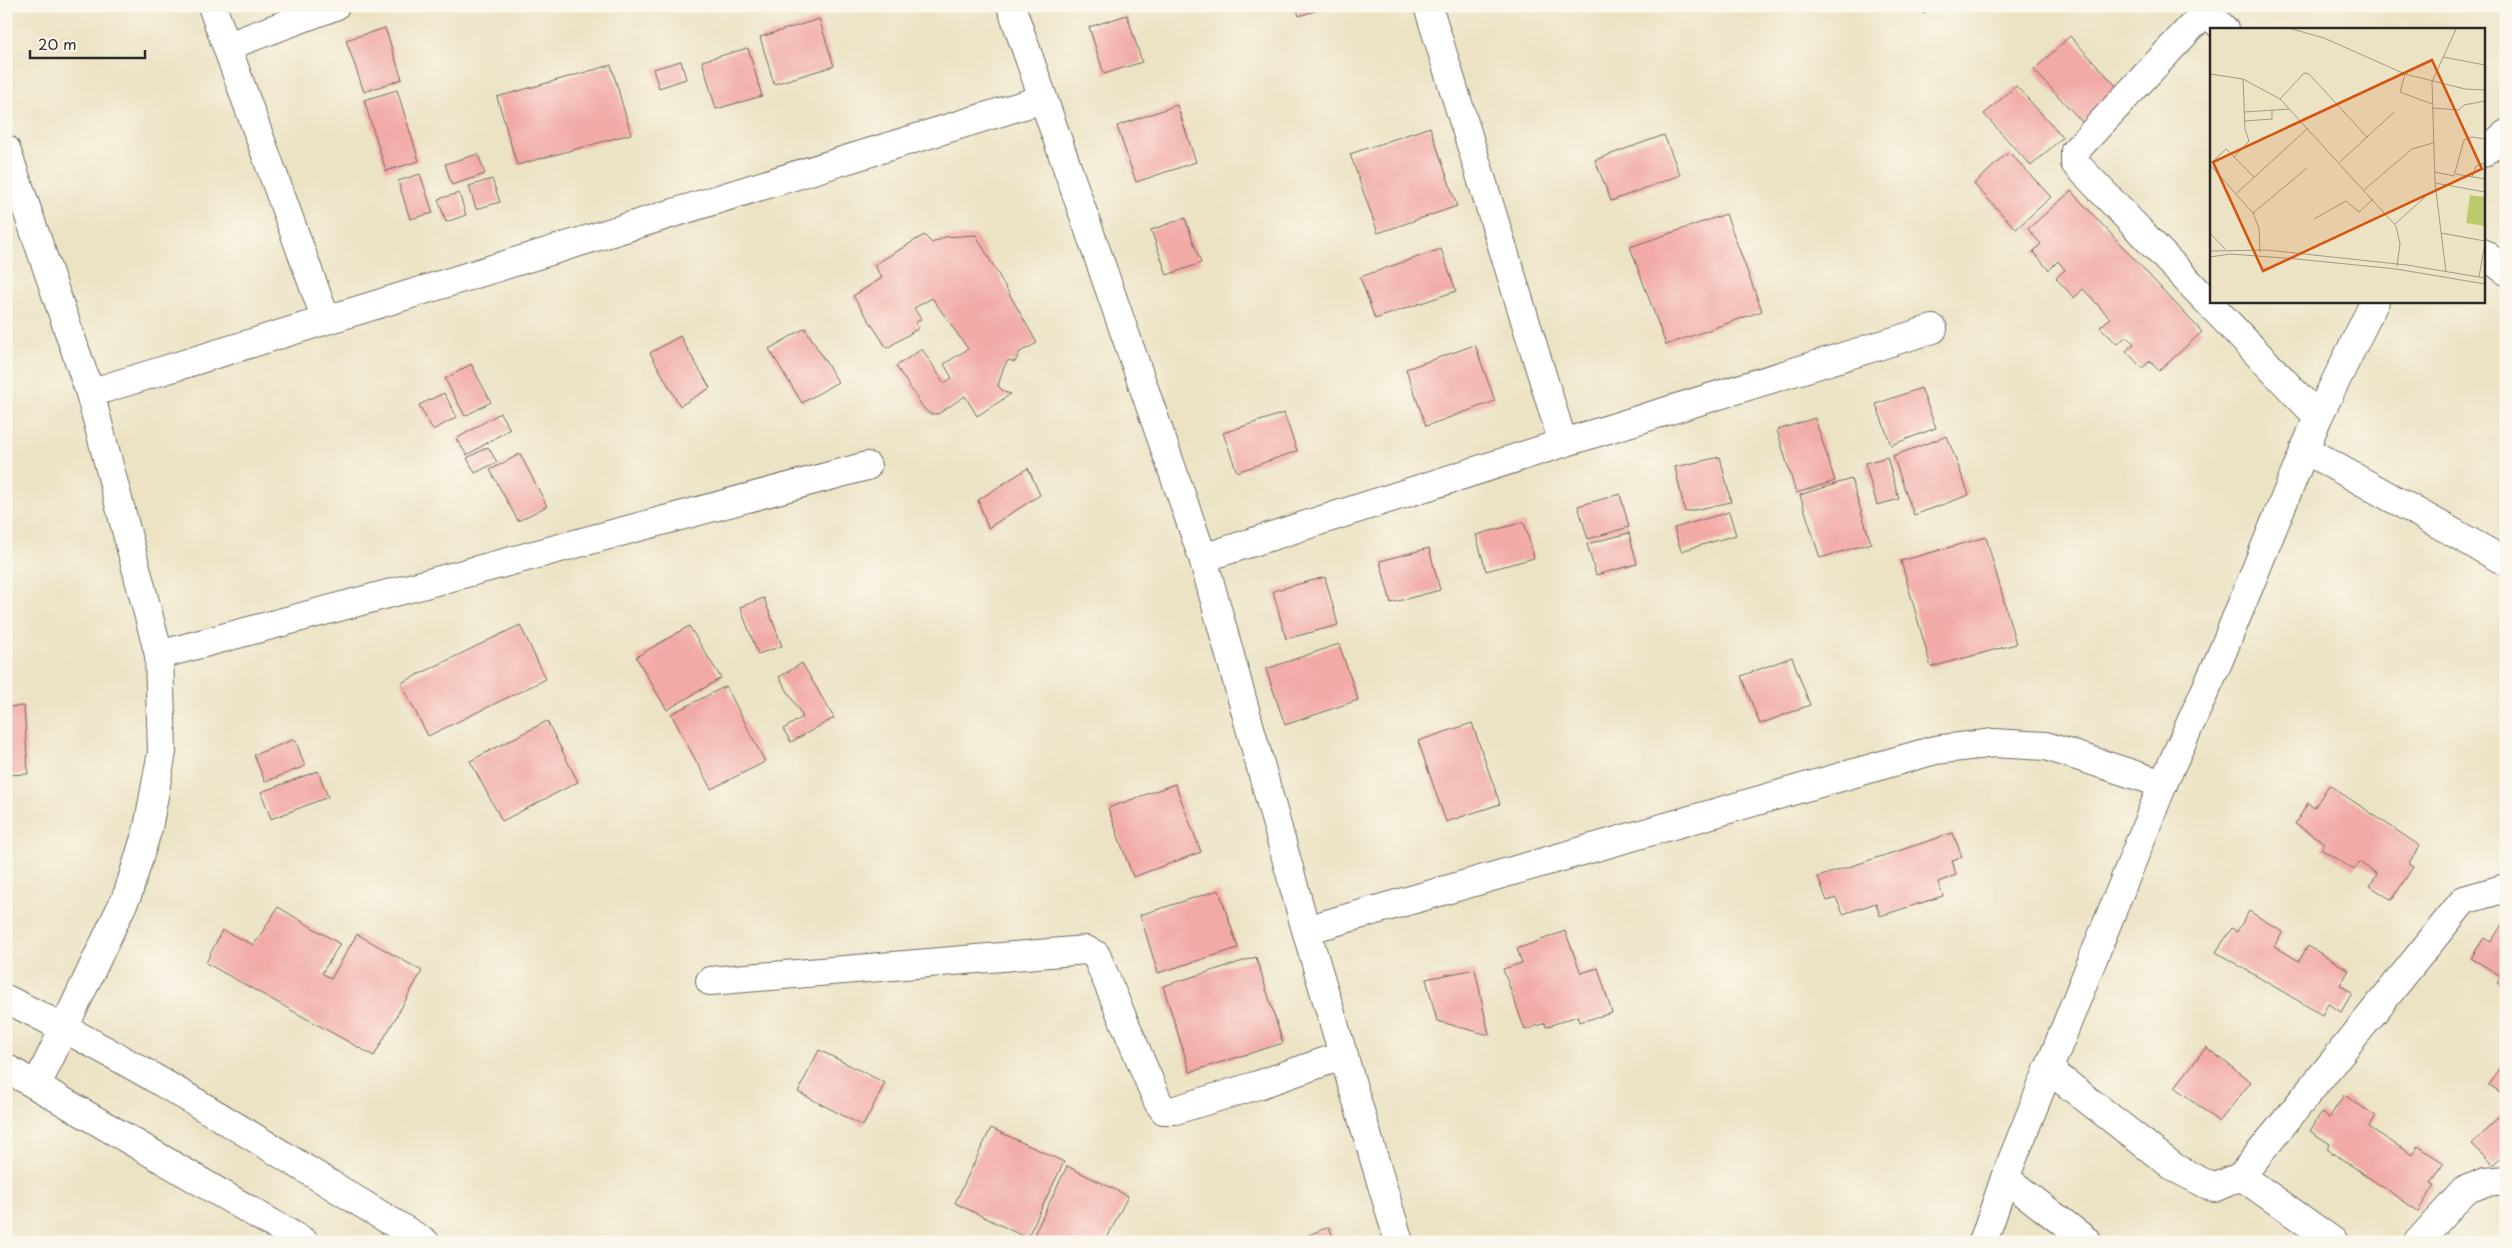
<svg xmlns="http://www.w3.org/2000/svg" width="2512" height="1248" viewBox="0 0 2512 1248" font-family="'Playpen Sans',sans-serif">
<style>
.building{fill:#f2aaa7}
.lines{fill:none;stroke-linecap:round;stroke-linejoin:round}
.minor-casing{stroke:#6f6b61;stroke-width:30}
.tertiary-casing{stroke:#6f6b61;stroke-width:30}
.secondary-casing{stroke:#6f6b61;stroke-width:30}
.minor{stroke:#fff;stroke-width:28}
.tertiary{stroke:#fff;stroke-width:28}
.secondary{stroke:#fff;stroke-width:28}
.inset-road{fill:none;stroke:#9f9987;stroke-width:1}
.view{fill:#d5540f;fill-opacity:0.15;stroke:#d5540f;stroke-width:2.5}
.inset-edge{fill:none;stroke:#2b2b2b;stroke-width:2.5}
</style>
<rect width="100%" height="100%" fill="#fbf7ec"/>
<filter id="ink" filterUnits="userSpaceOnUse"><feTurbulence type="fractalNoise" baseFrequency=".02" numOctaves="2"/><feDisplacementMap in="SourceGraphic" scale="10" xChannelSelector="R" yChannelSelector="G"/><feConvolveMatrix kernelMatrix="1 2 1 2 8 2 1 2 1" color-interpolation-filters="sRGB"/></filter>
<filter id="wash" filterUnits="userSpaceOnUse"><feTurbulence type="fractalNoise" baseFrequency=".0096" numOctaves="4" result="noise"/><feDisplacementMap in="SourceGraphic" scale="20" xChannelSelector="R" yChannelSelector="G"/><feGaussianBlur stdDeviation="1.12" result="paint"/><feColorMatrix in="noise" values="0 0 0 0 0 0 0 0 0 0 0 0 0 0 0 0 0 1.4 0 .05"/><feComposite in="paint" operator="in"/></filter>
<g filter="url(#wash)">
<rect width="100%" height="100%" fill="#ece3c4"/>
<g id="blocks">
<path class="building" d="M1296,6H1327V7L1299,16Z
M1918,6H1933L1924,14Z
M1127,15L1142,62L1104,74L1089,27Z
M819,19L834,66L774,84L760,37Z
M385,28L402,79L364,92L346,40Z
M2070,36L2119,89L2083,123L2034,70Z
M748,48L762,96L716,109L702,61Z
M681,61L686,79L659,88L653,69Z
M611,65L631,134L517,165L497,97Z
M2016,86L2063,137L2031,166L1984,114Z
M397,90L419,161L386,171L364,100Z
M1177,105L1196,162L1136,182L1117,126Z
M1430,127L1457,206L1378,233L1350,154Z
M1664,135L1680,175L1611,201L1595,160Z
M2009,152L2051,197L2016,229L1974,184Z
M478,154L485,174L452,185L445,164Z
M420,174L433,213L410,219L398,181Z
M492,179L500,202L476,209L469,186Z
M2071,191L2202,332L2159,371L2150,361L2142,368L2126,351L2134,344L2127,336L2117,344L2100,327L2110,318L2083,289L2074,298L2056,278L2065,270L2058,261L2049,270L2033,252L2041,244L2028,229Z
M459,193L466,215L446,222L438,199Z
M1726,214L1762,311L1666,345L1630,247Z
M1185,218L1201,263L1167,275L1151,230Z
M924,235L932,243L945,237L976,235L1037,343L1020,352L1015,362L1008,360L1003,369L998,386L1004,392L1011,394L977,416L965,396L938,414H930L924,409L896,366L922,349L944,383L952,378L944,364L968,349L932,298L914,308L921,319L915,323L919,328L887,348L853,296L882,278L874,265Z
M1441,249L1456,291L1375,319L1360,277Z
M805,328L838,382L802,403L769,349Z
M680,336L710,388L680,406L650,353Z
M1475,345L1495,401L1426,426L1406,369Z
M471,364L491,402L465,416L445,379Z
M1921,388L1936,428L1891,445L1876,404Z
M444,393L457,417L433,430L419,405Z
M500,413L510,429L467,455L456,439Z
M1284,413L1297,451L1237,472L1223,433Z
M1815,418L1835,481L1796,493L1777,430Z
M1947,436L1969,495L1914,515L1893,456Z
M488,447L497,462L475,473L467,458Z
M520,454L547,506L518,521L490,470Z
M1720,457L1731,502L1685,512L1675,467Z
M1887,457L1899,499L1877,505L1865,463Z
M1028,468L1040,495L988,528L978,500Z
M1851,479L1871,543L1820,558L1800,495Z
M1620,494L1629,527L1588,539L1578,506Z
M1729,512L1736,535L1681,551L1674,528Z
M1524,522L1534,558L1486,571L1476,535Z
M1629,533L1637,564L1596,575L1587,544Z
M1986,537L2016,644L1931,667L1901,561Z
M1429,548L1440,590L1391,603L1380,561Z
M1325,577L1338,625L1286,639L1273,591Z
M764,598L782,646L758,654L740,607Z
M520,625L546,679L428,736L401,683Z
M689,626L721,678L667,710L636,657Z
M1339,644L1358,700L1285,725L1266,669Z
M1792,657L1810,705L1760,724L1741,676Z
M802,663L834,718L791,742L783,729L803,717L779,677Z
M726,686L765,762L711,789L671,714Z
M24,706L28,774L6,775V707Z
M547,721L578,782L502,821L470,761Z
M1472,723L1500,804L1446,822L1418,741Z
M295,739L305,766L265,782L254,755Z
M318,771L328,797L271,819L261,792Z
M1175,784L1201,852L1133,877L1108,808Z
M2329,785L2420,846L2408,864L2413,867L2392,900L2370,886L2377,874L2359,862L2354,870L2321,849L2325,843L2295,824L2308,803L2314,808Z
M1953,833L1962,857L1952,860L1956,875L1938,882L1943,896L1880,916L1876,903L1843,914L1836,898L1827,901L1818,877Z
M1219,890L1238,948L1158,973L1140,915Z
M278,907L340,944L322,973L331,979L357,934L422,971L374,1056L206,963L222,930L254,945Z
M2249,911L2283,932L2274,946L2299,961L2308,946L2349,970L2340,985L2352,993L2341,1012L2328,1004L2322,1015L2216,952L2232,928L2237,932Z
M2506,918V988L2497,983L2501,976L2471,958L2484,938L2491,942Z
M1565,931L1581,973L1598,968L1612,1013L1579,1022L1577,1016L1546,1027L1545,1023L1525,1030L1503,969L1522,963L1517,949Z
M1256,957L1283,1043L1190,1072L1163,986Z
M1475,969L1489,1035L1437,1021L1426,979Z
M2206,1047L2251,1082L2219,1122L2175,1087Z
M819,1050L885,1083L863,1126L798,1092Z
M2506,1058V1097L2488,1085Z
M2344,1095L2376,1116L2369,1127L2412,1155L2418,1146L2444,1163L2431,1183L2435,1185L2418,1211L2327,1149L2330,1144L2310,1131L2321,1113L2329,1118Z
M2506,1109V1151L2493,1165L2472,1145Z
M991,1128L1064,1162L1027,1238L955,1203Z
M1067,1166L1128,1196L1105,1242H1044L1033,1237Z
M1329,1227L1335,1242H1290Z"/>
</g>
</g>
<g filter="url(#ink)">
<use href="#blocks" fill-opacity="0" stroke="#6f6b61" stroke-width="1"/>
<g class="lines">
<g class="minor-casing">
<path id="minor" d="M212,6L326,320
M1011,6L1203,558L1306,930L1399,1242
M1428,6L1563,443
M2205,12L2075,151V163L2318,417
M228,46L335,6
M2483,253L2506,271
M90,393L1043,99
M2304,449L2506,562
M1203,558L1563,443L1933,329
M159,655L867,466
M1306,930L1935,750L1994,743L2046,746L2163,784
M710,981L1086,950L1096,955L1158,1102L1164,1110H1175L1258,1085L1344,1055
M2048,1069L2175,1168L2214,1188L2241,1176L2464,900L2506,888
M2241,1176L2334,1242
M2005,1178L2088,1242
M2418,1242L2465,1190L2486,1182L2506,1180"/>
</g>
<g class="tertiary-casing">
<path id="tertiary" d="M2200,6L2224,29
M6,149L90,393L159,655L162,752L148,828L128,893L37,1085"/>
</g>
<g class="secondary-casing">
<path id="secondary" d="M2483,153L2506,134
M6,999C151,1069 287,1159 425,1242
M6,1068L304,1242
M1983,1242L2005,1178L2163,784L2219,660L2318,417L2375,301"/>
</g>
<use href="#minor" class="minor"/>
<use href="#tertiary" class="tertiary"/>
<use href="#secondary" class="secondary"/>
</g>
</g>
<g transform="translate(2210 28)">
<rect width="275" height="275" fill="#ece3c4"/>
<path d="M260,167L275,169V198L256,195Z" fill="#bdca6c"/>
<path class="inset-road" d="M82,1L114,10L195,46L255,61L275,62M233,29L275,37M0,46L33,51L70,71L186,198L190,216L187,238M195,46L190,64L222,76M70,71L94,45L99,46L157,109M222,80L249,82L254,77L275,73M34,84L79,81M34,93L62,91V82M24,129L39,113L35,101L33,51M130,134L184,84M0,136L16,121L44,149M0,137L43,185L49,200L50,224M225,144L244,148L254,112L262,109L275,111M246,146L275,151M262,149L266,138L275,135M225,155L275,164M154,162L202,121L223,115M27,165L98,100M43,185L97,140M104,191L136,173L149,184L163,171M185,196L215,169M0,205L15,221M231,205L275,213M0,223L57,222L197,237L275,250M0,229L20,226L87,231L186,241L275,256M236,244L225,155L222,54L246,1M269,249L275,215"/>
<path class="view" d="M222,32L272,141L53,243L3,134Z"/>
<rect width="275" height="275" class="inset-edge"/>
</g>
<rect width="2512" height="1248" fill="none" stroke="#fbf7ec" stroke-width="25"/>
<path d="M30 50v8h115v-8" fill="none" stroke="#2b2b2b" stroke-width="2.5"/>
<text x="38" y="50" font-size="15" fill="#2b2b2b" stroke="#fbf7ec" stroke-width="4" paint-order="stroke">20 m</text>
</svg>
